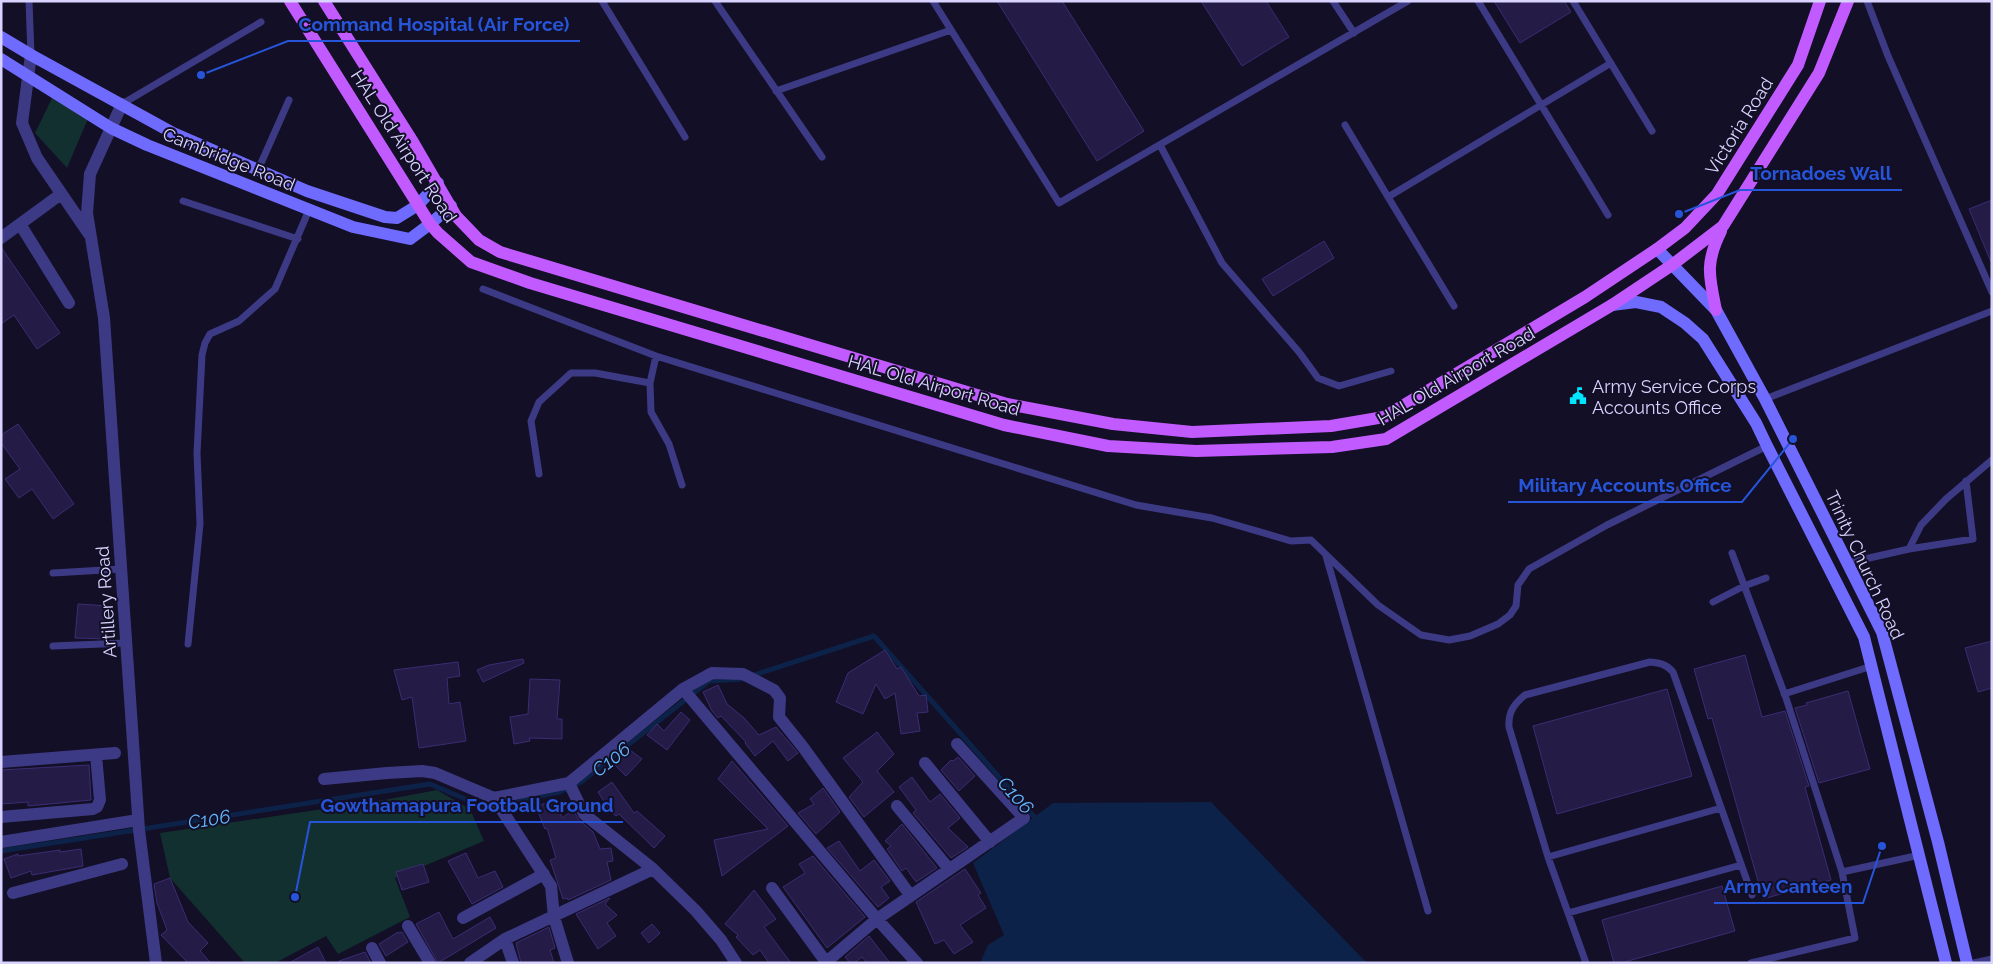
<svg xmlns="http://www.w3.org/2000/svg" width="1993" height="964" viewBox="0 0 1993 964" font-family="Raleway,sans-serif">
<style>
.green{fill:#12302f}
.water{fill:#0c2248}
.lines{fill:none;stroke-linecap:round;stroke-linejoin:round}
.stream{stroke:#0c2248;stroke-width:5}
.building{fill:#241b47;stroke:#3b2d73}
.lane{stroke:#3d3a85;stroke-width:7}
.street{stroke:#3d3a85;stroke-width:12}
.secondary{stroke:#6f6bff;stroke-width:12}
.primary{stroke:#c25bff;stroke-width:12}
.labels{text-anchor:middle;dominant-baseline:central;stroke-width:4;stroke-linejoin:round;paint-order:stroke}
.street-label{font-size:18px;fill:#d9d4ff;stroke:#130f26}
.poi-label{font-size:18px;fill:#d9d4ff;stroke:#130f26;text-anchor:start}
.water-label{font-size:19px;font-style:italic;fill:#62b6ff;stroke:#130f26}
.leader{fill:none;stroke:#2655da;stroke-width:2}
.callout-dot{fill:#2655da;stroke:#130f26;stroke-width:2}
.callout-label{font-size:19px;text-anchor:middle;font-weight:bold;fill:#2655da;stroke:#130f26;stroke-width:4;stroke-linejoin:round;paint-order:stroke}
</style>
<rect width="100%" height="100%" fill="#130f26"/>
<path class="green" d="M55,92L90,114L67,168L35,133Z
M437,790L470,809L484,841L395,878L410,917L338,954L326,936L275,963H245L170,878L160,833L384,800Z"/>
<path class="water" d="M1211,802L1367,963H980L988,945L1004,935L973,863L1053,803Z"/>
<g class="lines">
<path class="stream" d="M751,676L874,636L1038,821
M512,801L560,792L581,782L709,681L743,679
M1,851L430,784L482,806L497,803"/>
</g>
<path class="building" d="M997,1H1062L1144,131L1097,161Z
M1201,1H1266L1289,37L1242,66Z
M1494,1H1564L1571,12L1520,43Z
M1992,200V262H1991L1969,209Z
M1324,241L1334,258L1273,296L1262,279Z
M1,247L60,333L37,349L14,315L1,324Z
M18,424L74,504L53,519L32,489L19,498L5,479L20,469L1,443V435Z
M78,604L109,606L106,639L75,638Z
M1992,641V688L1978,692L1965,648Z
M885,650L897,669L901,667L919,696L926,695L928,712L917,713L920,731L901,734L895,693L885,699L876,684L863,714L836,702L848,673Z
M1745,655L1762,717L1785,711L1809,786L1805,787L1831,880L1763,899L1712,718L1708,719L1694,669Z
M523,659L524,663L483,682L477,670L489,665Z
M458,662L460,676L447,678L449,704L460,702L466,741L419,748L412,697L402,700L394,670Z
M530,679L560,680L557,719H562V739L529,738L530,741L514,744L510,717L528,714Z
M718,685L727,704L744,718L759,735L776,727L798,753L788,761L773,741L755,756L745,743L746,742L721,716L718,718L712,711L703,692Z
M1667,689L1692,776L1557,814L1533,726Z
M1848,691L1870,769L1819,783L1795,708L1807,705L1806,703Z
M681,712L690,720L667,750L647,735L657,724L664,731Z
M877,732L894,754L877,771L894,792L864,817L849,797L863,782L843,758Z
M630,750L642,759L626,776L615,765Z
M958,757L975,776L959,791L941,770L951,760L953,761Z
M732,761L788,826L722,876L714,840L768,829L718,779Z
M89,765L91,800L28,806V802L1,804V770Z
M912,777L930,802L940,794L960,818L948,828L968,847L951,858L913,813L916,810L899,787Z
M612,782L634,813L637,811L665,836L654,848L619,814L616,816L610,811L598,792Z
M823,788L840,812L816,834L798,813L814,804L810,799Z
M555,799L562,818L573,810L579,820L593,832L600,849L611,848L613,861L607,862L611,880L568,900L567,898L563,899L550,860L556,858L547,828L545,829L536,807Z
M902,824L937,868L916,882L906,868L902,871L887,849L891,846L885,841Z
M839,841L860,871L874,860L890,881L881,887L889,898L878,907L827,848Z
M81,849L83,866L32,875L31,871L11,878L4,859L18,854V856L60,850V852Z
M466,853L478,878L495,871L503,887L472,904L448,861Z
M813,856L865,917L827,948L783,887L805,873L799,864Z
M423,864L429,882L402,890L396,872Z
M965,869L981,893L978,895L986,908L960,925L973,942L954,954L944,940L935,944L916,902Z
M170,878L188,922L208,943L200,951L211,963H188L161,935L167,930L157,903L154,884Z
M1722,886L1735,931L1621,963H1614L1602,920Z
M754,890L776,919L764,927L791,963H769L760,950L753,955L736,937L738,935L725,924Z
M610,898L605,904L617,915L607,923L616,936L598,949L576,914Z
M439,912L453,939L490,917L496,928L438,963L416,924Z
M652,924L660,933L649,943L641,933Z
M549,927L555,948L550,950L554,963H521L516,943Z
M398,932L399,933L402,932L408,942L386,956L379,944Z
M869,936L890,963H867L862,957L854,963H850L845,957Z
M318,947L326,963H289Z
M365,952L371,963H339V961Z"/>
<g class="lines">
<path class="lane" d="M29,1L31,55
M602,1L685,137
M715,1L822,157
M933,1L1059,203L1408,1
M1333,1L1354,33
M1478,1L1608,215
M1573,1L1652,131
M1867,1L1888,56L1992,292
M776,91L951,30
M122,104L261,22
M1345,125L1388,197L1611,63
M1160,145L1222,263L1299,352L1318,378L1339,386L1391,371
M258,170L289,100
M1388,197L1454,306
M183,201L298,239
M483,289L656,356L1136,505L1212,518L1291,541L1311,540L1378,605L1421,635L1449,640L1470,636L1498,624L1510,615L1516,606L1518,585L1529,569L1607,525L1767,446
M656,356L650,383L651,412L669,444L682,485
M1765,399L1992,311
M539,474L531,421L539,402L571,373H595L650,383
M1909,549L1921,525L1946,499L1992,460
M1732,553L1786,698L1842,872L1855,938L1751,963
M1326,556L1428,911
M1847,563L1909,549L1973,539L1966,481
M53,573L121,569
M1713,602L1744,586L1766,578
M188,644L200,524L197,453L202,355L205,343L210,334L239,321L275,289L309,210
M53,646L126,643
M1784,694L1872,666
M1548,857L1721,808
M1842,872L1920,855
M1568,913L1741,865
M1586,963L1548,857L1509,727C1508,712 1514,704 1525,695L1650,662C1660,663 1666,664 1673,672L1752,895
M1974,963L1992,959"/>
<path class="street" d="M31,55L22,123L37,158L89,234
M122,104L90,174L87,213L104,318L139,830L156,963
M20,224L69,303
M1,238L61,194
M683,689L712,673L743,674L774,690L780,698L779,717L803,747L910,895
M1,762L115,753
M925,763L990,842
M324,779L387,773L422,771L435,773L494,798L551,886L554,917L568,963
M569,783L584,814L653,869L696,911L721,940L736,963
M494,798L569,783L683,689L877,919L917,963
M897,806L949,869
M1,817L93,809L97,807L100,800L96,755
M1,842L138,820
M772,888L826,962
M13,893L122,864
M463,918L544,874
M408,926L430,963
M505,939L513,963
M372,948L380,963
M470,963L505,939L653,869
M825,963L877,919L1024,818L957,744"/>
<path class="secondary" d="M1,37L31,55L173,133L307,191L385,217L397,218L418,205L438,183
M1,59L111,128L147,145L353,227L410,239L430,224L451,206
M1657,249L1716,310L1765,399L1882,632L1938,842L1967,963
M1612,305L1636,302L1661,307L1685,323L1703,339L1756,423L1767,446L1864,637L1946,963"/>
<path class="primary" d="M290,1L430,224L438,233L471,262L530,283L1004,425L1108,446L1196,451L1332,447L1386,439L1612,305L1672,265L1723,226L1819,73L1848,1
M324,1L413,142L456,216L479,240L500,252L1007,404L1113,424L1192,432L1331,426L1384,417L1585,297L1657,249L1685,228L1717,194L1798,65L1820,1
M1716,310C1709,276 1705,263 1721,231"/>
</g>
<defs>
<g id="civic-bare" transform="scale(1.35)"><path d="M-.6-6.5H3V-4.5H.6V-3L4-1V1h2V6H-6V1h2V-1L-.6-3ZM-1.2 2.5V6h2.4V2.5Z" fill="#00e5ff" stroke="#130f26" stroke-width="2.5" paint-order="stroke"/></g>
</defs>
<g fill-rule="evenodd">
<use href="#civic-bare" x="1578" y="396"/>
</g>
<g class="labels">
<g class="street-label">
<text transform="translate(1739 126) rotate(-58)">Victoria Road</text>
<text transform="translate(404 146) rotate(57)">HAL Old Airport Road</text>
<text transform="translate(229 159) rotate(22)">Cambridge Road</text>
<text transform="translate(1456 376) rotate(-30)">HAL Old Airport Road</text>
<text transform="translate(934 385) rotate(16)">HAL Old Airport Road</text>
<text transform="translate(1865 565) rotate(65)">Trinity Church Road</text>
<text transform="translate(106 602) rotate(-94)">Artillery Road</text>
</g>
<g class="poi-label">
<text x="1592" y="386">Army Service Corps<tspan x="1592" dy="21">Accounts Office</tspan></text>
</g>
<g class="water-label">
<text transform="translate(611 759) rotate(-38)">C106</text>
<text transform="translate(1016 795) rotate(48)">C106</text>
<text transform="translate(209 819) rotate(-9)">C106</text>
</g>
</g>
<path class="leader" d="M201 75L288 41H580M1679 214L1740 190H1902M1793 439L1742 502H1508M295 897L310 822H623M1882 846L1863 903H1714"/>
<g class="callout-dot">
<circle cx="201" cy="75" r="5"/>
<circle cx="1679" cy="214" r="5"/>
<circle cx="1793" cy="439" r="5"/>
<circle cx="295" cy="897" r="5"/>
<circle cx="1882" cy="846" r="5"/>
</g>
<g class="callout-label">
<text x="434" y="31">Command Hospital (Air Force)</text>
<text x="1821" y="180">Tornadoes Wall</text>
<text x="1625" y="492">Military Accounts Office</text>
<text x="467" y="812">Gowthamapura Football Ground</text>
<text x="1788" y="893">Army Canteen</text>
</g>
<rect width="1993" height="964" fill="none" stroke="#d9d4ff" stroke-width="5"/>
</svg>
